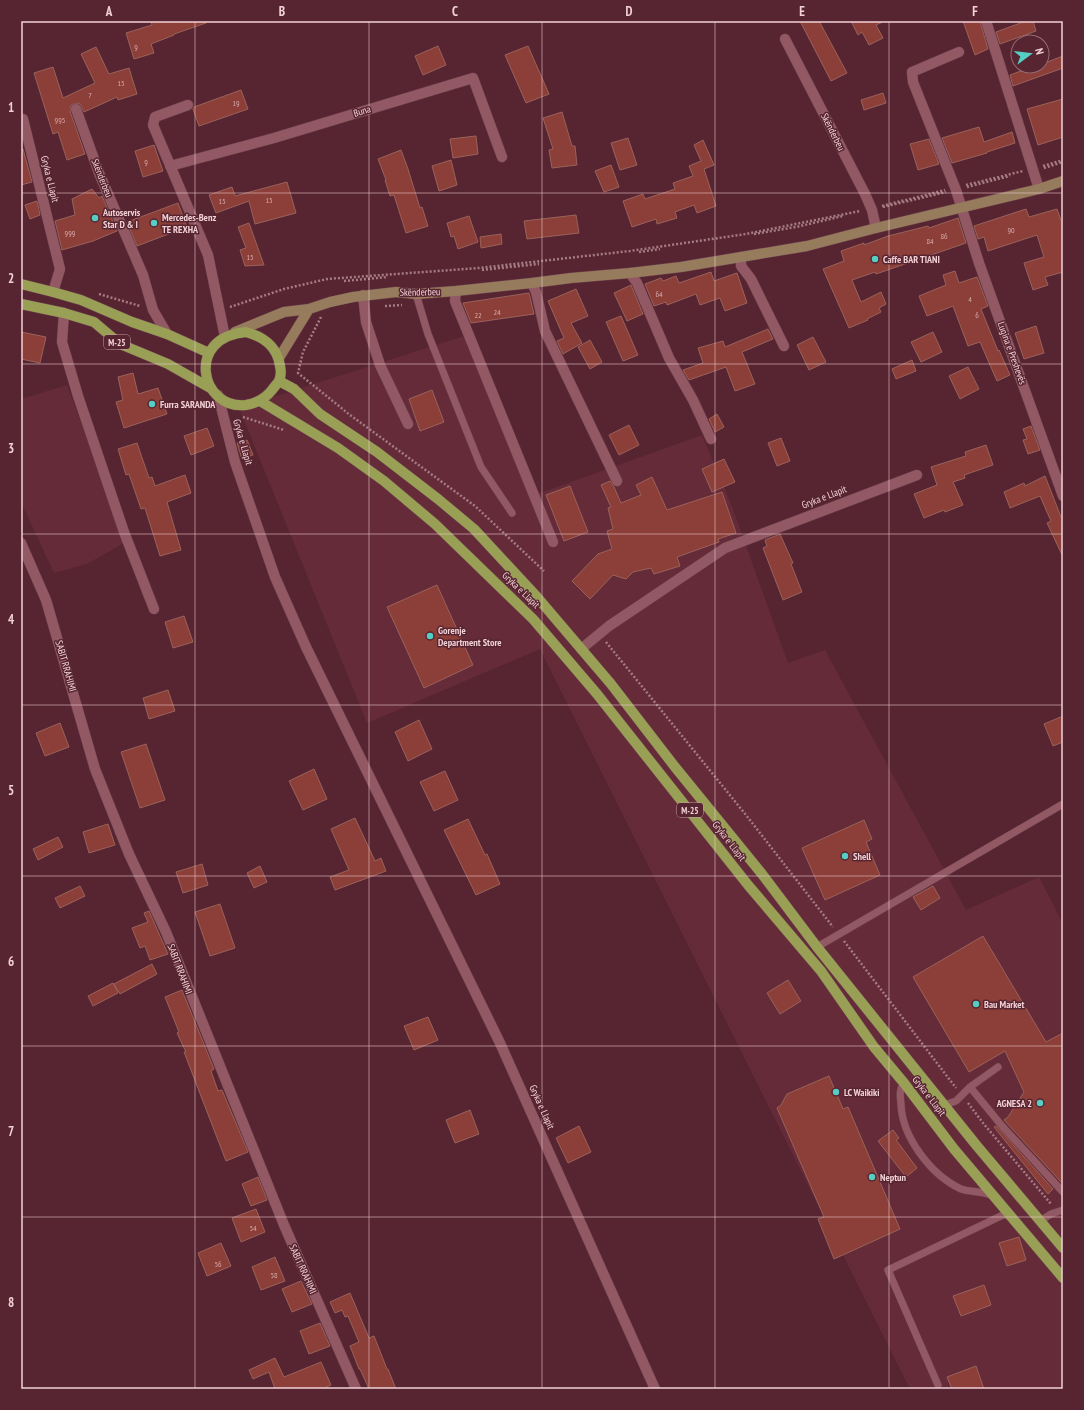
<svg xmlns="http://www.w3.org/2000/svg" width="1084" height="1410" viewBox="0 0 1084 1410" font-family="'PT Sans Narrow',sans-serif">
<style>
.built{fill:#652b39}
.building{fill:#8c3f38;stroke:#9a625b}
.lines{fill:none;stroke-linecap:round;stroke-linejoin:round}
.service-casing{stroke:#6e424e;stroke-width:8}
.minor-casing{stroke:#6e424e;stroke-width:11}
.secondary-casing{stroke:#6e424e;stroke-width:11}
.primary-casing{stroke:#6e424e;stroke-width:11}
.path{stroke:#a57b84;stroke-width:2.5;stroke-dasharray:2 2;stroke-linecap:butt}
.service{stroke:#925964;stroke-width:7}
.minor{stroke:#925964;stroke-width:10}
.secondary{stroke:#967c5d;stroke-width:10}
.primary{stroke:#99a056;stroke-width:10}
.grid{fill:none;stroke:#f2d1d6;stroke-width:1;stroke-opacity:0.55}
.poi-dot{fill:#56cec3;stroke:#572531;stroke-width:1.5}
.labels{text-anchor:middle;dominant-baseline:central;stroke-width:3;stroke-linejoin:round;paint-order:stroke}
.number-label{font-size:8px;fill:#d8acae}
.shield{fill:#572531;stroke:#c49da4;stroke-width:1}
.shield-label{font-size:9px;font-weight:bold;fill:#f2d1d6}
.street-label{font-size:10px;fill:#f2d1d6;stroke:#572531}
.poi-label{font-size:10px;font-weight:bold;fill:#f2d1d6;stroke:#572531;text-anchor:start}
.neatline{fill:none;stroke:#f2d1d6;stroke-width:1.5}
.grid-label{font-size:13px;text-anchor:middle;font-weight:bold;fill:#f2d1d6}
</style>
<rect width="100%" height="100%" fill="#572531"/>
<path class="built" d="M467,335L532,496L702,435L730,501L788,663L825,650L966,910L1039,877L1063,924V1389H910L540,649L367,723L239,408Z
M67,385L126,542L87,564L54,573L21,502V399Z"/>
<path class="building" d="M151,21H206V23L174,34V35L151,44L154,53L134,59L126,33L152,25Z
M800,21H819L847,73L831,81Z
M851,21H885L876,25L883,38L869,45L862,32L858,35Z
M963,21H980L988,49L975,55Z
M1026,21H1033L1036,31L1000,44L996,32Z
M438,46L446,65L423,75L415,56Z
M528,46L549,94L526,103L505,55Z
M96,47L109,74L129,68L137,94L118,100L117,97L84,112L80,104L77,103L71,105L70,111L85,154L67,160L58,132L53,134L34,73L53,67L63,98L95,83L81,54Z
M1063,56V68L1013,86L1010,75L1035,66H1042V64Z
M241,90L248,109L199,126L193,109L194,107Z
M883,93L886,103L864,110L861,100Z
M1063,99V137L1038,145L1027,109Z
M562,112L572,146H575L577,165L552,168L549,150L553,149L543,118Z
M979,127L984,142L1012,132L1015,143L987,152V153L952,163L942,138Z
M476,136L478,154L453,158L450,139Z
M628,138L637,165L620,170L611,143Z
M929,139L939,164L918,170L910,144Z
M703,140L714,165L704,169L716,206L697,213L694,205L675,212L677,218L657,224L656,219L632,227L623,201L643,194L645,199L675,189L673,183L693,176L689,166L701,161L694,145Z
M154,145L163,171L143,177L135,151Z
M23,149L32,182L21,185V150Z
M401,150L408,169L420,208L422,207L428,226L406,233L394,195L390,196L385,180H386L378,159Z
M451,160L457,185L439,191L432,166Z
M611,165L619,187L604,192L595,171Z
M287,182L296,213L255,224L249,201L216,213L209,195L232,187L235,196Z
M92,189L99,198L102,196L117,231L93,241L62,250L55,221L75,215L72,199Z
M37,201L40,215L30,219L25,205Z
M178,203L187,227L137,246L127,222Z
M1026,209L1029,217L1057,209L1063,226V272L1045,277L1048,285L1033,290L1024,263L1044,257L1037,235L988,251L984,237L978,239L974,226Z
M576,215L579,233L527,239L524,221Z
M469,216L478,242L458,249L454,236L451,237L447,223Z
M958,218L966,243L876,274L875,272L852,280L861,302L881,292L886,304L879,308L881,312L867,319L868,320L849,328L823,269L844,261L841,251L864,243V245L888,236L928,226L929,228Z
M249,223L264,265L245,266L240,250L246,248L238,227Z
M501,234L502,244L481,248L480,237Z
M955,271L959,283L977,277L988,306L981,309L998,351L999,350L1010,375L997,381L980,342L968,346L953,306L927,316L919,296L946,285L943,275Z
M711,272L714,281L737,273L747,303L725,311L720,298L700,305L696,294L667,305L666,302L654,306L645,284L661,278L663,281L676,276L679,283Z
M631,285L643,314L627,321L614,293Z
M576,289L588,316L571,323L582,343L563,354L557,341L564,338L548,301Z
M529,293L534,314L471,323L463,303Z
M621,316L638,355L623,361L606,322Z
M1036,326L1044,353L1024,359L1015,333Z
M768,329L773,339L742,352L755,384L735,391L726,367L689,380L683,370L703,363L698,348L723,341L725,347Z
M21,332L46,337L40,363L21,359Z
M933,332L942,352L921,362L911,342Z
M813,337L826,362L809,370L797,345Z
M590,340L602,362L590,369L578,347Z
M912,360L916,371L896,379L892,369Z
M968,367L979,389L960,399L949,376Z
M133,373L138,394L158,388L167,414L124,428L116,402L123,400L118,377Z
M432,390L444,422L420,431L409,399Z
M717,414L724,427L715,432L709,419Z
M629,425L639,445L619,455L609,435Z
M1031,426L1040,450L1028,454L1023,440L1027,439L1023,429Z
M207,428L214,446L191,455L184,436Z
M781,438L790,461L777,466L768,443Z
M247,440L253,455L242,459L237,443Z
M137,443L149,478L152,477L155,486L185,475L191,493L167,502L181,550L160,556L145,508L141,509L129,474L126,475L118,449Z
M986,445L993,465L964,475L965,478L953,482L963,505L945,512L944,510L924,518L914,494L937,485L931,467L966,456L965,452Z
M724,459L735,482L712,492L702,469Z
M1045,476L1061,517L1063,516V557L1047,523L1051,521L1040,496L1010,508L1004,492L1024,483L1025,486Z
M652,477L667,510L722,492L736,533L718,539L719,542L677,557L680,566L654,574L651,568L633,572L626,579L613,575L590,599L572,581L598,554L612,549L607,531L613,529L608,508L611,507L601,485L610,481L614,487L621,503L641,495L636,485Z
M570,486L588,532L564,541L546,495Z
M780,534L793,563L791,564L802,592L783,600L763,548L767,546L765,540Z
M437,585L473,665L424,688L387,607Z
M184,616L193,642L173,648L165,622Z
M168,690L175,711L149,719L143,698Z
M1063,716V742L1053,746L1044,724Z
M419,720L432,749L408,761L395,732Z
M60,723L69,747L45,756L36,733Z
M146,744L165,800L140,808L121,752Z
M314,769L327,799L303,810L289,781Z
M445,771L458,800L434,811L420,782Z
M355,818L375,861L381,858L386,871L335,890L330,877L349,870L331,829Z
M468,819L485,855L487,854L500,884L476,895L444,830Z
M864,820L872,839L866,842L880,875L825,900L802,848Z
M108,824L115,845L89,853L83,832Z
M58,837L63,847L38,860L33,849Z
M202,864L208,885L183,893L176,872Z
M260,866L267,882L254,888L247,873Z
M80,886L85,896L60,908L55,898Z
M933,886L940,898L921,910L913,897Z
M220,904L235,948L210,956L195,912Z
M149,911L168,954L150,960L145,946L140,948L132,928L148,922L144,913Z
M983,936L1046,1042L1063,1033V1180L1061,1182L1004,1120L1008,1117L1024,1092L1005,1051L969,1072L913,977Z
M152,964L157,974L120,994L114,984Z
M788,980L801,1001L780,1014L767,993Z
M113,983L118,993L93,1006L88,996Z
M182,990L214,1069L211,1071L218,1091L222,1090L248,1152L226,1161L184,1052H186L177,1033L179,1032L165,997Z
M428,1017L438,1040L414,1050L404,1026Z
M829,1076L843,1109L848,1107L900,1229L834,1259L818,1219L824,1217L777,1108L781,1105L787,1094Z
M470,1110L479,1134L455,1143L446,1120Z
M579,1126L591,1152L568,1163L556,1138Z
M996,1126L1053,1189L1048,1194L994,1127Z
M893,1130L899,1138L896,1140L917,1168L906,1177L878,1141Z
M258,1177L267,1200L251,1206L242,1184Z
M256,1209L265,1232L241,1242L232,1218Z
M1019,1237L1026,1260L1007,1266L999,1243Z
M221,1243L231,1266L207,1276L198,1253Z
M275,1257L285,1281L261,1290L252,1267Z
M301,1281L312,1304L292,1312L282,1289Z
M984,1285L991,1305L961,1316L953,1296Z
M350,1293L369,1338L374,1336L387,1369H388L396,1389H369L360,1369H359L350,1346L359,1342L348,1316L345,1317L342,1310L335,1313L330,1302Z
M320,1323L330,1346L309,1354L300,1331Z
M275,1358L284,1377L321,1362L331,1385L322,1389H275L269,1372L253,1379L249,1370Z
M976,1366L984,1389H952L947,1377Z"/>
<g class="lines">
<g class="service-casing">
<path id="service" d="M416,294L428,334L481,467L512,513
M817,947L1063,804
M904,1083C899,1090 900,1096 901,1104C902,1137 931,1175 961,1189C969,1192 982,1191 991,1195
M970,1087L1002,1126L1063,1192
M944,1105L956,1101L970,1087L998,1067
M1040,1221L1051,1214L1063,1210
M938,1385L888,1270L1003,1215H1011"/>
</g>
<g class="minor-casing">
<path id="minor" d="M986,21L1039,189
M785,39L865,194L872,210L876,228
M959,52L912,72L913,82L956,190L979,263L1063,496
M188,105L155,117L153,125L208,255L225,337
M76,109L99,173L143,275L153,310L167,334
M23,119L60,269L53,292
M170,166L274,138L473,78L502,157
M741,257V266L751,279L784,346
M630,273L637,283L669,358L693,400L711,439
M532,283L536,292L545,331L617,481
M456,291L455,301L553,542
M363,295L366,322L380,365L408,424
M64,313L62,342L78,396L124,532L154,609
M218,395L235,462L275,577L306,647L500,1043L655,1389
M21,543L46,600L95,769L129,854L166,932L284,1225L356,1389
M581,649L609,626L725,548L917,475"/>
</g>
<g class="secondary-casing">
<path id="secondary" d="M235,332L284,312L309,309L330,302L353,297L396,292L416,294L456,291L532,283L571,278L630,273L681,267L807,246L876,228L1039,189L1063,181
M279,358L309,309"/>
</g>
<g class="primary-casing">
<path id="primary" d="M21,284L53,292L81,300L132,322L167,334L209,353
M21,304L64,313L94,322L120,344L168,364L212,389
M246,332C264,337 277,346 280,366C281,370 281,376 279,381C277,384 274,387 272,390C265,399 257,403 246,405C200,410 185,337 246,332Z
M279,381L294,389L320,414L377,452L438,499L474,529L537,597L611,684L675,767L762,874L817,947L977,1146L1063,1248
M260,401L338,448L384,481L435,524L533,619L597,694L748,885L821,971L874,1047L904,1083L954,1149L1063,1278"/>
</g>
<path class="path" d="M1043,166L1063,160
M1044,168L1063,162
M966,185L1023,171
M967,187L1010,176
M882,206L945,190
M883,207L946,192
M754,234L796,227L843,216
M639,252L660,249
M482,270L539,264
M344,281L388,277
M99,294L140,306
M385,306L402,305
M230,307L284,289L327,279L479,268L630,251L746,234L860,211
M321,317L303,352L298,373L350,415L475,506L544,571
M243,417L284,430
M606,642L746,815L833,927
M844,941L956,1088
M968,1103L983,1123L1051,1204"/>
<use href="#service" class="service"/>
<use href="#minor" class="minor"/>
<use href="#secondary" class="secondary"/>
<use href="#primary" class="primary"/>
</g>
<path class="grid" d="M195,21V1389M369,21V1389M542,21V1389M715,21V1389M889,21V1389M21,193H1063M21,364H1063M21,534H1063M21,705H1063M21,876H1063M21,1046H1063M21,1217H1063"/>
<g class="poi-dot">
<circle cx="95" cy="218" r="4"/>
<circle cx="154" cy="223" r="4"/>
<circle cx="875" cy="259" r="4"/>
<circle cx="152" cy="404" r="4"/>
<circle cx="430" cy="636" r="4"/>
<circle cx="845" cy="856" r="4"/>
<circle cx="976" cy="1004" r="4"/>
<circle cx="836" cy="1092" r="4"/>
<circle cx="1040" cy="1103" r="4"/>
<circle cx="872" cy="1177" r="4"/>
</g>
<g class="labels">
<g class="number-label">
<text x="136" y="47">9</text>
<text x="121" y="83">15</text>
<text x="90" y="95">7</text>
<text x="236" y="103">19</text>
<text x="60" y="120">995</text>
<text x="146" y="162">9</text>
<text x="269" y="200">15</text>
<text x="222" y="201">15</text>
<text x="1011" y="230">90</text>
<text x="70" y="233">999</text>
<text x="944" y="236">86</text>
<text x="930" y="241">84</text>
<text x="250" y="257">15</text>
<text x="659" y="294">64</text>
<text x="970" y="299">4</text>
<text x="497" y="312">24</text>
<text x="478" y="315">22</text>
<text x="977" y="315">6</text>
<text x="253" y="1228">54</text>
<text x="218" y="1264">56</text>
<text x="274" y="1275">58</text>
</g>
<g class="shield">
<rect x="104" y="335" width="26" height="14" rx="3"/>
<rect x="677" y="803" width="26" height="14" rx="3"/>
</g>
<g class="shield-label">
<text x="117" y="342">M-25</text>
<text x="690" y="810">M-25</text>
</g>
<g class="street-label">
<text transform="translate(362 111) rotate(-17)">Buna</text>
<text transform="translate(833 132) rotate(63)">Skënderbeu</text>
<text transform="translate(102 178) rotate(68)">Skënderbeu</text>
<text transform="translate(50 179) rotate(76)">Gryka e Llapit</text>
<text transform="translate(420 292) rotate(-1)">Skënderbeu</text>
<text transform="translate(1012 353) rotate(70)">Lugina e Preshevës</text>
<text transform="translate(243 442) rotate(74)">Gryka e Llapit</text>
<text transform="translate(824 497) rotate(-21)">Gryka e Llapit</text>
<text transform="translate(521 590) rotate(44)">Gryka e Llapit</text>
<text transform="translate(66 666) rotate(74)">SABIT RRAHIMI</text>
<text transform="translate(729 841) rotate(52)">Gryka e Llapit</text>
<text transform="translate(180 969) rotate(69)">SABIT RRAHIMI</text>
<text transform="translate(929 1096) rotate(52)">Gryka e Llapit</text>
<text transform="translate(542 1107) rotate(66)">Gryka e Llapit</text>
<text transform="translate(303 1269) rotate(66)">SABIT RRAHIMI</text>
</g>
<g class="poi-label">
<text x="103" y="212">Autoservis<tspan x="103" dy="12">Star D &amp; I</tspan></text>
<text x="162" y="217">Mercedes-Benz<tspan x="162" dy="12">TE REXHA</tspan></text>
<text x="883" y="259">Caffe BAR TIANI</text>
<text x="160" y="404">Furra SARANDA</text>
<text x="438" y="630">Gorenje<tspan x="438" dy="12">Department Store</tspan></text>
<text x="853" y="856">Shell</text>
<text x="984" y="1004">Bau Market</text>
<text x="844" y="1092">LC Waikiki</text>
<text x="1032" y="1103" text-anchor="end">AGNESA 2</text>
<text x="880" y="1177">Neptun</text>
</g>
</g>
<rect width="1084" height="1410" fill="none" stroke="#572531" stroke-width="44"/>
<g transform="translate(1030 54) rotate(75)"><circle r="19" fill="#572531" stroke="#956a73"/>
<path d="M0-3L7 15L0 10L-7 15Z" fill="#56cec3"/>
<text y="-6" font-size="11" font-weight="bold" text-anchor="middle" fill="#f2d1d6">N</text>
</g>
<rect x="22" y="22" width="1040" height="1366" class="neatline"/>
<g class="grid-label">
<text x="109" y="16">A</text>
<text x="282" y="16">B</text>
<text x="455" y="16">C</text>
<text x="629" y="16">D</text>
<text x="802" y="16">E</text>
<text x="975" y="16">F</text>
<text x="11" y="112">1</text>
<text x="11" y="283">2</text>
<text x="11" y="453">3</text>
<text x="11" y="624">4</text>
<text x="11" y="795">5</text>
<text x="11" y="966">6</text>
<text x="11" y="1136">7</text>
<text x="11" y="1307">8</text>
</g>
</svg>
